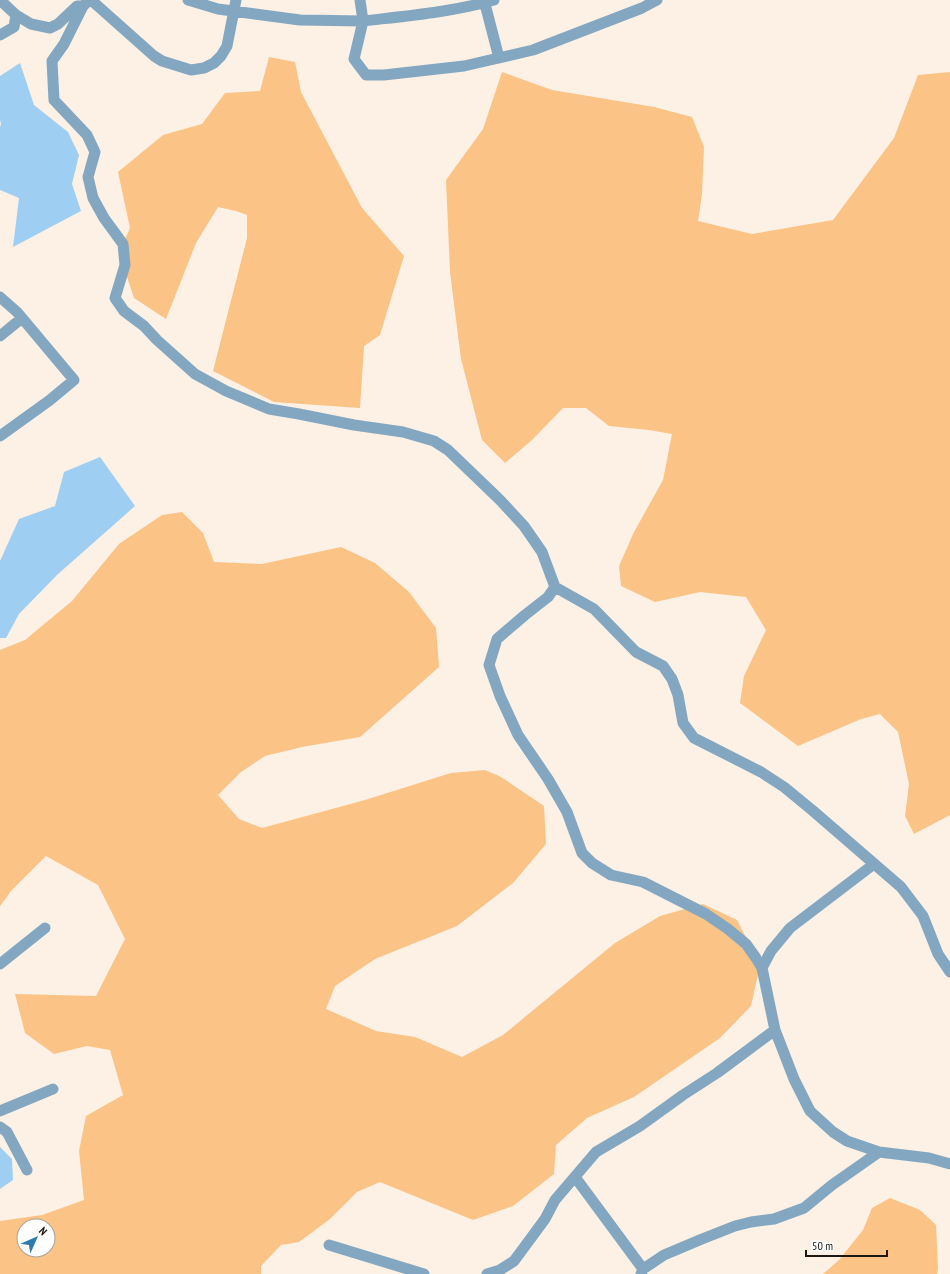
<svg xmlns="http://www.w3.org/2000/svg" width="950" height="1274" viewBox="0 0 950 1274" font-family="'PT Sans Narrow',sans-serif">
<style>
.green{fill:#fbc386;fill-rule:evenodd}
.water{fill:#9ecff3}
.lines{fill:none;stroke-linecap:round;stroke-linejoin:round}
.minor{stroke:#84a7c1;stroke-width:11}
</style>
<rect width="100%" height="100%" fill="#fdf0e4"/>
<path class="green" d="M269,57L295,62L301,92L362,208L404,256L380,335L364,346L360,408L274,402L213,371L247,238V215L236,211L218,207L196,243L166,319L134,298L119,253L130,228L118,172L163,135L202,124L225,93L260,91Z
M502,72L552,90L654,107L692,117L704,147L702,194L698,221L752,234L833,220L894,138L918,75L950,72V815L914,834L905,816L909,784L898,732L880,714L861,719L798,746L740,703L744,676L766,630L746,597L700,592L655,602L621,586L619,566L634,532L663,480L672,434L649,430L609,426L586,408H563L532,440L505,463L482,440L461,359L450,272L446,180L483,129Z
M182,512L203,533L214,562L262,564L341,547L375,563L409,592L436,628L439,667L360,737L302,747L265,756L241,772L218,795L239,819L262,828L365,800L451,773L485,770L501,777L544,806L546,844L513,883L457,926L375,959L335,986L326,1009L376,1031L415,1037L462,1057L503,1035L615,943L660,916L703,904L737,920L760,965L751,1006L720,1038L634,1097L587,1118L556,1145L554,1174L513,1206L473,1220L380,1182L357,1192L330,1219L299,1242L281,1245L261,1266V1274H0V1221L42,1215L84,1200L79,1151L86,1116L123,1095L110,1050L87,1046L54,1054L25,1033L15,994L96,996L125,939L98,885L46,856L11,891L0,906V650L25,640L72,601L119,544L162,515ZM24,1226H48V1250H24Z
M890,1198L920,1210L936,1225L938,1268L937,1274H823L839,1260L863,1230L872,1208Z"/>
<path class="water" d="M20,63L34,105L68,132L79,155L72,184L81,211L13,247L19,198L0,190V127L1,124L0,120V76Z
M100,457L135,506L57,575L19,614L6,638H0V561L19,519L55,506L64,472Z
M0,1147L12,1159L13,1180L0,1189Z"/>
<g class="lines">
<path class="minor" d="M0,0L16,15L31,24L50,28L58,24L77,6H83
M89,0L83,6L64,44L52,61L54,100L87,135L95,152L88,177L93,198L104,218L123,244L125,265L115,298L124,311L144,326L157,340L195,374L226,391L269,409L299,414L354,425L403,432L434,441L448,450L500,500L524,526L542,552L555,587L594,609L636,652L663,666L672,679L678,695L683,723L694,738L761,772L784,787L812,810L901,887L923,916L938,954L950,972
M91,0L154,56L162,61L191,70L204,68L214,63L221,56L227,46L236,0
M188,0L218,9L300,20L363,21L354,59L366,75H384L464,66L533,50L642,8L657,0
M360,0L363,21C406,16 453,12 494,0
M484,0L499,58
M0,35L14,27L16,15
M0,297L17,312L74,380L50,400L0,436
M0,336L22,318
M555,587L548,597L525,615L497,639L489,665L500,696L518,735L548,779L567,812L582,853L592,863L611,875L643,882L706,914L728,929L746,944L756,958L762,968L775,1030L794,1079L810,1111L833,1132L847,1141L879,1152L929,1158L950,1164
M0,964L45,928
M762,968L771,951L790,928L874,864
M0,1111L53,1089
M0,1127L7,1132L27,1170
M575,1177L643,1269
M329,1245L424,1274
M487,1274L500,1270L514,1261L545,1219L555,1200L596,1152L640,1126L683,1095L717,1073L775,1030
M641,1274L643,1269L664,1255L702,1239L735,1226L751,1222L774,1219L804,1208L832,1185L879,1152"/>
</g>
<g transform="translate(36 1238) rotate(45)"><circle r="19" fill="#ffffff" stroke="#a5a3a1"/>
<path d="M0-3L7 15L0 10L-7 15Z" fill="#2c7dae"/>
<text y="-6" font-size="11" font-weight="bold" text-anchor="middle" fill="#1e1813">N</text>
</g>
<path d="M806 1250v6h81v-6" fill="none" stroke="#1e1813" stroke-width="2"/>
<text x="812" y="1250" font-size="12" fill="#1e1813" stroke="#ffffff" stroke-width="3" paint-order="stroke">50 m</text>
</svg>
